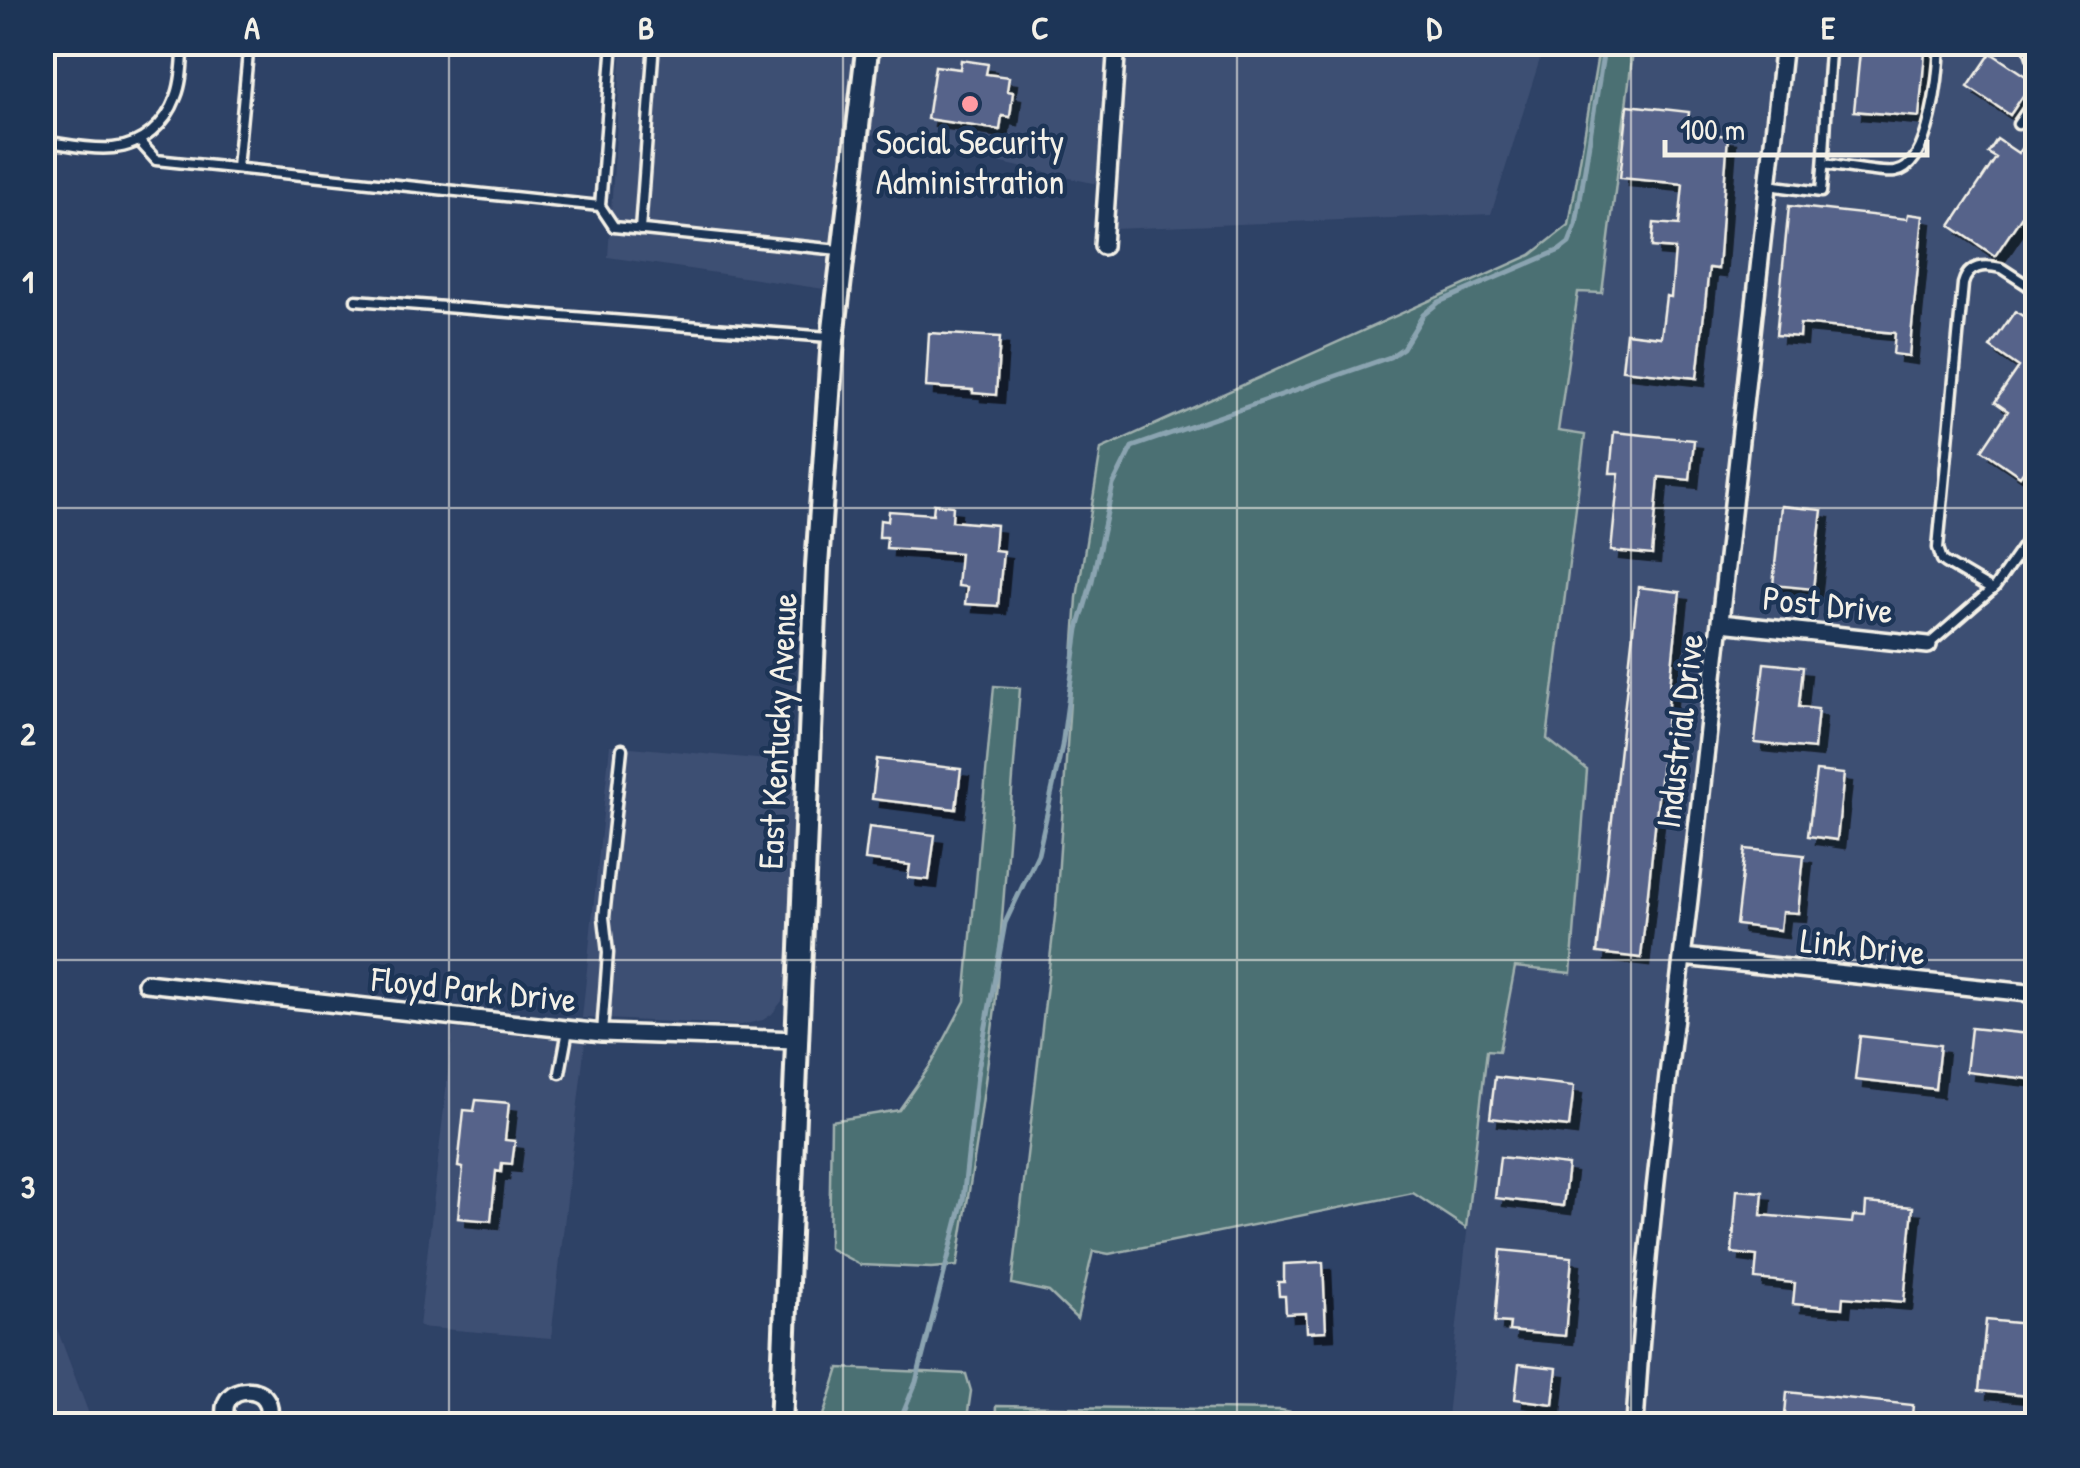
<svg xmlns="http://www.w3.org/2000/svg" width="2080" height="1468" viewBox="0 0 2080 1468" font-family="'Patrick Hand',sans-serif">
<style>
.built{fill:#3e4f73}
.green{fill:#4b7073;stroke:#a0b0ae;stroke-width:2.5}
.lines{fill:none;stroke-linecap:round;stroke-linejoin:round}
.stream{stroke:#8ba4b1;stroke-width:5}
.building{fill:#57648a;stroke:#f4f1e8;stroke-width:2.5;filter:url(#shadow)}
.service-casing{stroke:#f4f1e8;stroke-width:15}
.minor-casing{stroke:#f4f1e8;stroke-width:22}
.tertiary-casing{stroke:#f4f1e8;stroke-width:28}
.service{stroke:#1d3557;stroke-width:8}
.minor{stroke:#1d3557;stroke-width:15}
.tertiary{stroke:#1d3557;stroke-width:20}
.grid{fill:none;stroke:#f4f1e8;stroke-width:2.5;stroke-opacity:0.55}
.poi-dot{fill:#ff9aa2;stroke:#1d3557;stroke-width:4}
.labels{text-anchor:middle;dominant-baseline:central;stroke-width:9;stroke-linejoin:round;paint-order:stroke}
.poi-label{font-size:35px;fill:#f4f1e8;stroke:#1d3557}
.street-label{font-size:35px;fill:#f4f1e8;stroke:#1d3557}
.neatline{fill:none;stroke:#f4f1e8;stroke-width:4}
.grid-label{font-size:32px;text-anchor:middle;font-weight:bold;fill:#f4f1e8}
</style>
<defs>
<filter id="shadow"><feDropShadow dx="8" dy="8" stdDeviation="0" flood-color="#0009"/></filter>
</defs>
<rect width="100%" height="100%" fill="#2e4266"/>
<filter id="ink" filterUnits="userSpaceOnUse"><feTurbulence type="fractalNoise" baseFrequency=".01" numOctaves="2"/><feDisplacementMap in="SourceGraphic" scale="20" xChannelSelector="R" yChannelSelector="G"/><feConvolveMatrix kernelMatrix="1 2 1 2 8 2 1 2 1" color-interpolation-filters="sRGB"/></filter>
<g filter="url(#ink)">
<path class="built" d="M622,43H858L831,290L608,257Z
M878,43H1108L1097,184L867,133Z
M1126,43H1545L1491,214L1112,229Z
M1634,43H2037V1425L1446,1426L1487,1049L1499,1051L1515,967L1570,973L1547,739L1585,435L1558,432L1578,291L1602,293Z
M610,745L800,763L790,986H786L782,1001L772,1014L763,1020L741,1025L582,1018Z
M453,1029L585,1042L551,1338L419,1327Z
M43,1304L48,1305L93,1425H43Z"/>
<path class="green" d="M1600,43H1634L1602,293L1578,292L1558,431L1585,435L1547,739L1587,770L1571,973L1515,967L1499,1051L1487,1050L1466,1228L1413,1193L1109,1254L1093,1251L1077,1319L1049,1292L1012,1284L1056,908L1077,598L1101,449L1531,255L1569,225Z
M994,686L1020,688L995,1008L977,1141L957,1266L931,1268L861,1265L829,1248L831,1121L899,1110L932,1063L965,1001Z
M839,1368L966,1374L971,1391L966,1425H821Z
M996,1406L1281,1410L1355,1425H995Z"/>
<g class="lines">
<path class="stream" d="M898,1426L916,1382L963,1200L977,1075L1005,923L1038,854L1062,746L1078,629L1092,581L1113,485L1132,447L1390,357L1403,348L1423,315L1439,302L1560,250L1569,243L1576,225L1605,42"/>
</g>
<path class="building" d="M1861,42H1926L1919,117L1854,111Z
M1991,53L2033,81L2010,115L1968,87Z
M961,60L988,64L986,74L1009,77L1007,91L1013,92L1010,117L1002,116L1000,130L927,119L935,66L960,69Z
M1628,105L1689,112L1687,132L1728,136L1718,269L1709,268L1697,378L1622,370L1626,333L1661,337L1666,296L1671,297L1675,249L1652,247L1654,223L1679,225L1683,184L1620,178Z
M2038,125V192L1995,256L1951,226L1996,158L1988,153L1997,139L2018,153Z
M1789,206L1907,219L1908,214L1923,216L1909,356L1893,354L1895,333L1800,324L1799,337L1776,335Z
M2015,311L2038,326V450L2020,476L1982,450L2008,411L1995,402L2019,367L1990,347Z
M929,333L1000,337L996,395L973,393V390L926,387Z
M1614,432L1694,440L1690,480L1659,477L1652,555L1611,551L1619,473H1610Z
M934,504L953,506L952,521L996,525L994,550L1003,551L998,606L965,604L967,587L957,586L960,553L886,548L887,537H879L880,520L888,521L889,511L933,514Z
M1781,506L1822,510L1813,589L1773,585Z
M1638,587L1680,592L1641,958L1597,953Z
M1764,663L1803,667L1799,707L1818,709L1814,749L1755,743Z
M877,759L961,769L956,809L872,799Z
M1816,771L1844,774L1837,840L1808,836Z
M869,827L935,835L929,880L908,878L910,865L865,860Z
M1745,849L1804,855L1798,913L1782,912L1780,930L1736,925Z
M1971,1028L2038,1035V1080L1966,1072Z
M1860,1036L1940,1045L1935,1089L1855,1080Z
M1495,1077L1574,1086L1569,1127L1490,1118Z
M476,1100L509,1103L505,1140L515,1141L512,1164L502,1163L501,1172L496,1171L491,1221L458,1218L463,1168L458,1167L464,1110L474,1111Z
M1500,1157L1568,1165L1563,1206L1495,1198Z
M1737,1190L1763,1192L1761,1215L1852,1223L1853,1216L1865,1217L1866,1203L1913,1207L1904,1302L1843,1297L1842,1308L1793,1304L1795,1283L1755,1279L1757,1256L1732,1253Z
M1501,1250L1572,1257L1565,1336L1509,1331L1510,1323L1495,1322Z
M1323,1262L1326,1331L1307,1332L1306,1313L1286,1314L1285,1296H1279L1278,1282H1284V1264Z
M1986,1320L2038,1325V1397L1979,1391Z
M1519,1364L1557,1368L1553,1404L1515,1399Z
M1787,1392L1913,1405L1911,1426H1784Z"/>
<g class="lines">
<g class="service-casing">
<path id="service" d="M2027,42L2034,63L2038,66
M2018,124L2038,95
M42,141C65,144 90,150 113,148C142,146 166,124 176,97C183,80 182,60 184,42
M139,141L156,160L600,206L614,227L839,250
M1824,164C1841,166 1880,174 1895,172C1931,167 1939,71 1940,42
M237,168L249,42
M1768,185L1821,192C1826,142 1826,93 1831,42
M600,206L613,42
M640,230L654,42
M2029,287L2038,273
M356,300L829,337
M1992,590L1946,563L1942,560L1938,548L1963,284C1968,265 1984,264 2001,268L2038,292
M1928,645L1995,587L2038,525
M602,1033L608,953L604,917L622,749
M560,1073L568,1030"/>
</g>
<g class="minor-casing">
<path id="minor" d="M1103,246L1117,42
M1721,623L1928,645
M1683,957L2038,994
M146,983L602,1033L796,1040
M229,1426C206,1379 288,1378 265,1426
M1635,1426C1646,1230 1674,1034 1696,839C1727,574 1755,308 1784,42"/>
</g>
<g class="tertiary-casing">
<path id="tertiary" d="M781,1426L817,566L833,338L868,42"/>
</g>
<use href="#service" class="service"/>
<use href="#minor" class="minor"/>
<use href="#tertiary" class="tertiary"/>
</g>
</g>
<path class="grid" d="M449,42V1426M843,42V1426M1237,42V1426M1631,42V1426M42,508H2038M42,960H2038"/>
<circle class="poi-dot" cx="970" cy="104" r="10"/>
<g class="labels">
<g class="poi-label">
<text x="970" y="141">Social Security<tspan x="970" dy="40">Administration</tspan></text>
</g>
<g class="street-label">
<text transform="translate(1828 604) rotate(6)">Post Drive</text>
<text transform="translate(777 731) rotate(-87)">East Kentucky Avenue</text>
<text transform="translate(1679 731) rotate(-83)">Industrial Drive</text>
<text transform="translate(1863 946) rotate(6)">Link Drive</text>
<text transform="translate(474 989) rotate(6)">Floyd Park Drive</text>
</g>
</g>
<rect width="2080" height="1468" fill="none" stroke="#1d3557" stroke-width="110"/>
<path d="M1665 140v15h262v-15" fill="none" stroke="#f4f1e8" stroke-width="5"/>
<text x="1680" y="140" font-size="30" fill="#f4f1e8" stroke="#1d3557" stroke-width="8" paint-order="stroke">100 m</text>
<rect x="55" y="55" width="1970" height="1358" class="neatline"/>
<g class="grid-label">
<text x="252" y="39">A</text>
<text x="646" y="39">B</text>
<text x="1040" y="39">C</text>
<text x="1434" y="39">D</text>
<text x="1828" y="39">E</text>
<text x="28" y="293">1</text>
<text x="28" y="745">2</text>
<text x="28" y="1198">3</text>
</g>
</svg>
